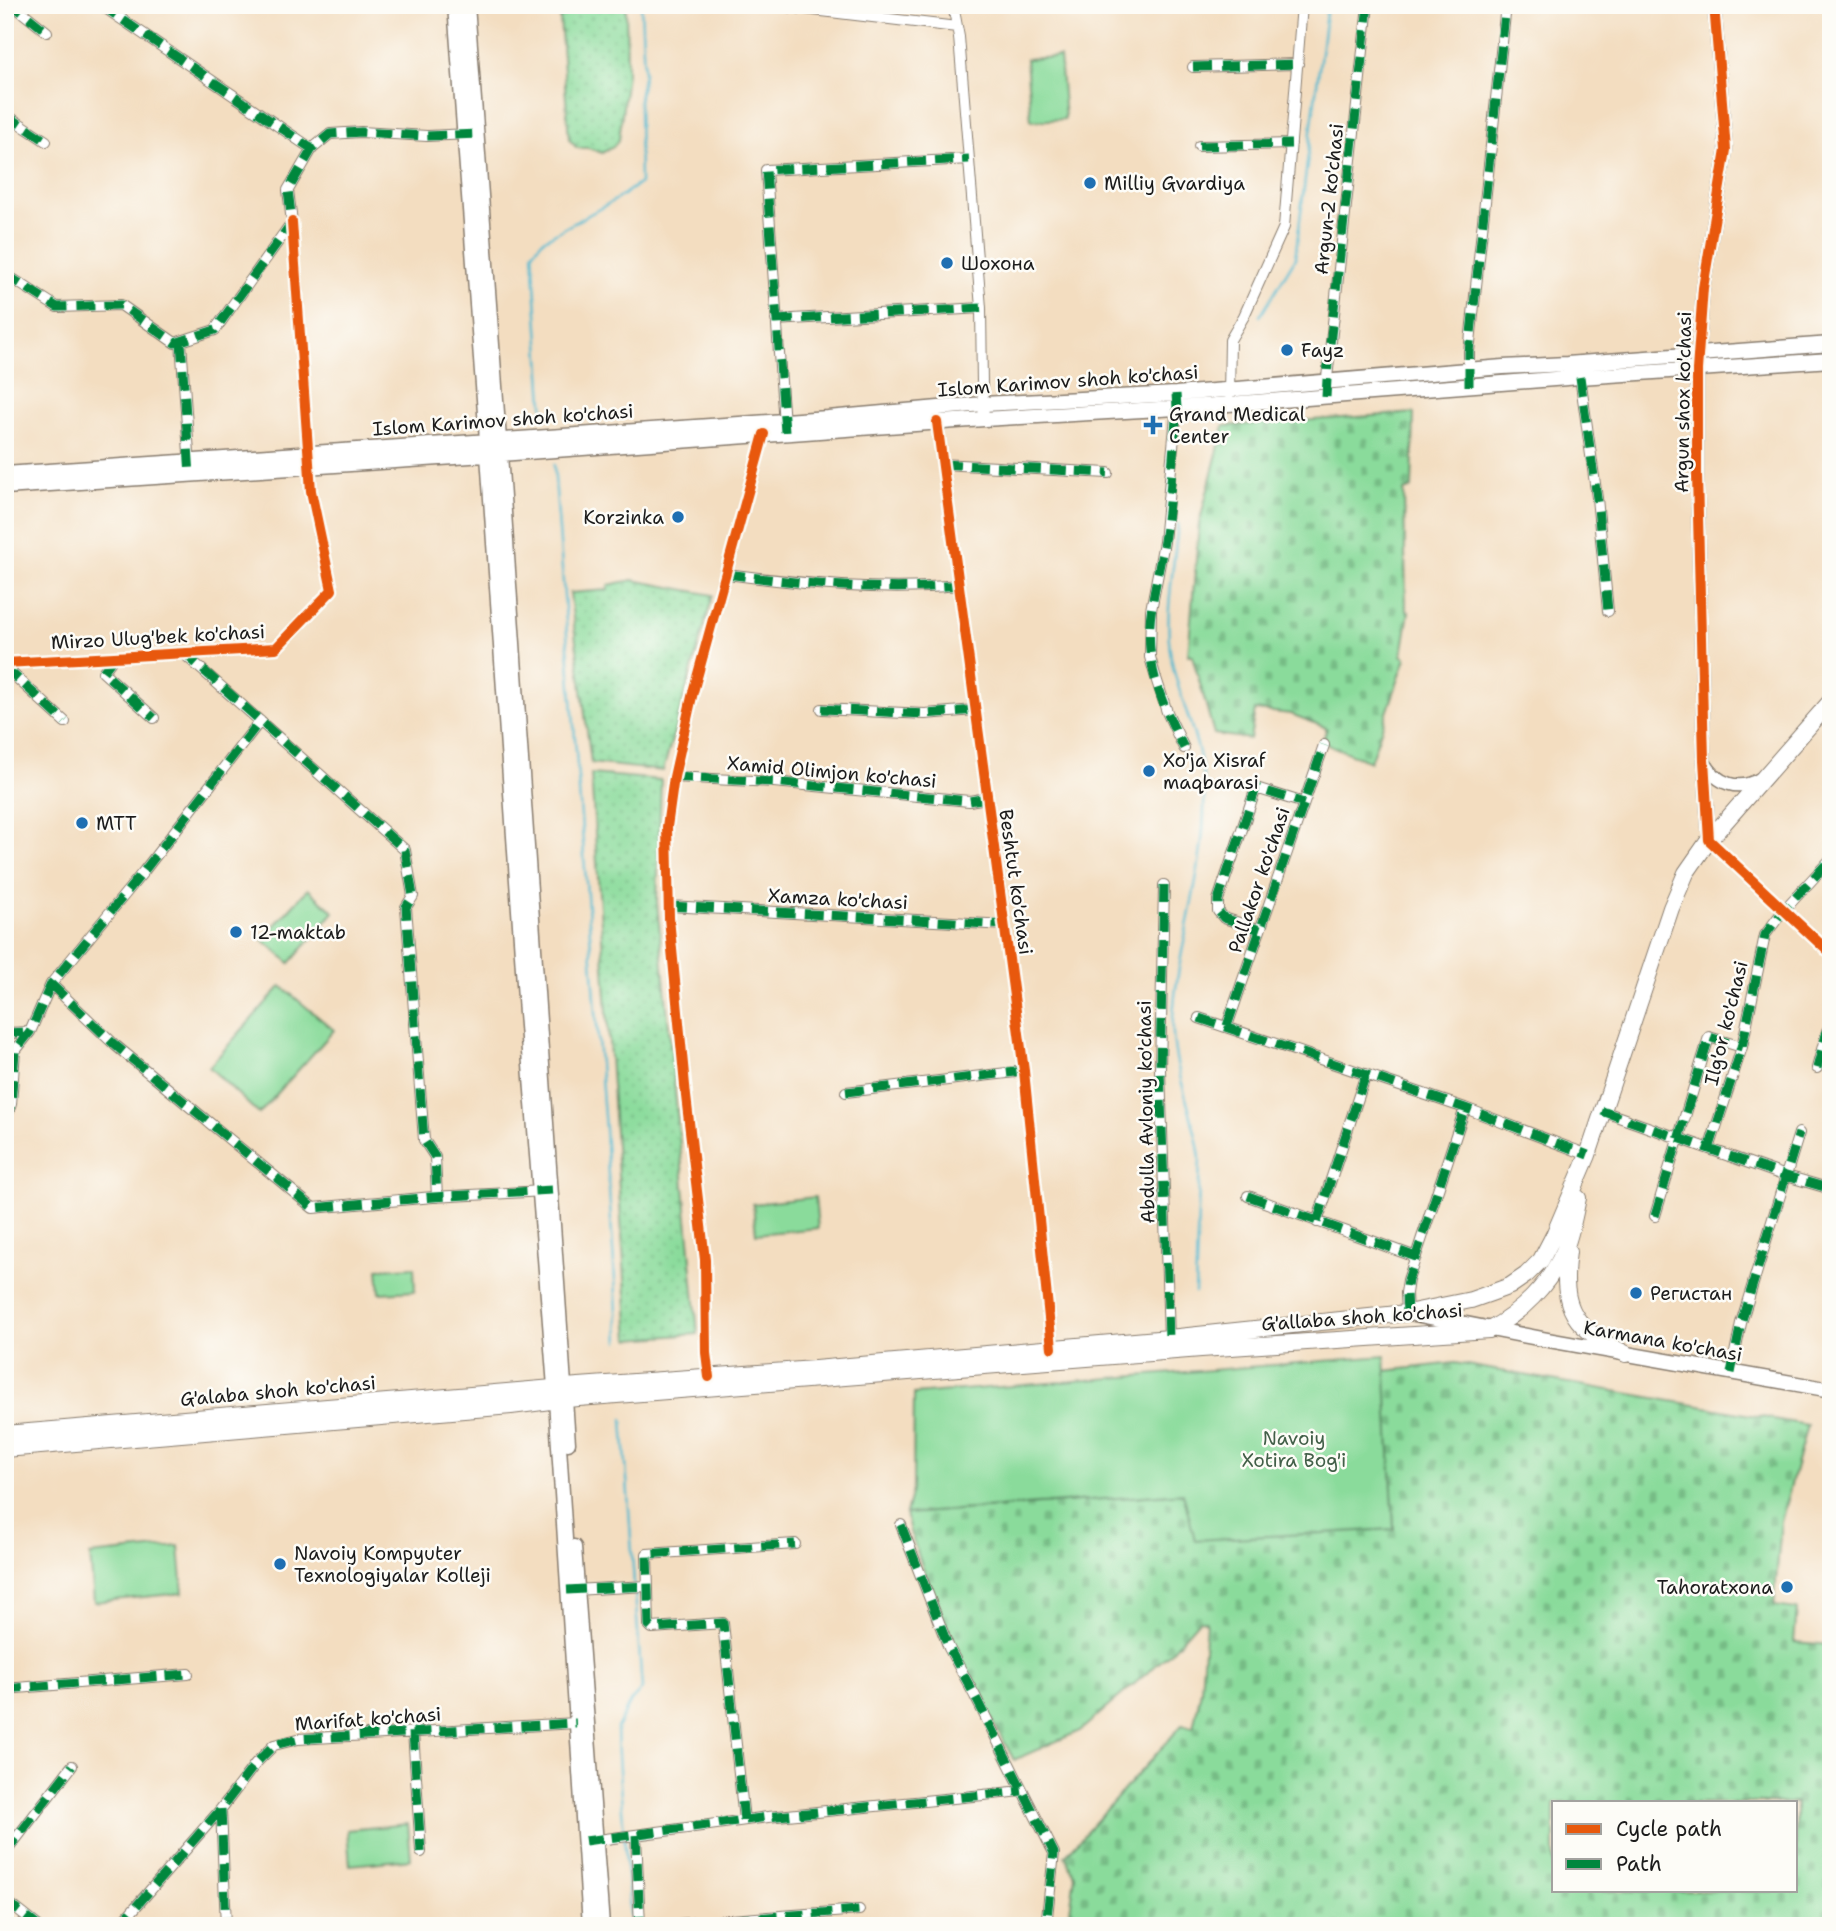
<svg xmlns="http://www.w3.org/2000/svg" width="1836" height="1931" viewBox="0 0 1836 1931" font-family="'Shantell Sans',sans-serif">
<style>
.grass{fill:url(#grass-dots);stroke:#537c5c;stroke-width:2}
.cemetery{fill:url(#cemetery-stones);stroke:#537c5c;stroke-width:2;fill-rule:evenodd}
.park{fill:#8adb9b;stroke:#537c5c;stroke-width:2}
.lines{fill:none;stroke-linecap:round;stroke-linejoin:round}
.stream{stroke:#52b9cf;stroke-width:2.5}
.minor-casing{stroke:#887c6e;stroke-width:12}
.tertiary-casing{stroke:#887c6e;stroke-width:15}
.secondary-casing{stroke:#887c6e;stroke-width:17}
.primary-casing{stroke:#887c6e;stroke-width:18}
.minor{stroke:#fff;stroke-width:10}
.tertiary{stroke:#fff;stroke-width:12}
.secondary{stroke:#fff;stroke-width:14}
.primary{stroke:#fff;stroke-width:16}
.quiet{stroke:#00873e;stroke-width:9;stroke-dasharray:18 9;stroke-linecap:butt}
.cycleway-casing{stroke:#fdfcf7;stroke-width:15}
.cycleway{stroke:#e8590c;stroke-width:10}
.poi-dot{fill:#1f6fb2;stroke:#fdfcf7;stroke-width:2.5}
.labels{text-anchor:middle;dominant-baseline:central;stroke-width:5;stroke-linejoin:round;paint-order:stroke}
.poi-label{font-size:19px;fill:#1c1c1c;stroke:#fdfcf7;text-anchor:start}
.street-label{font-size:19px;fill:#1c1c1c;stroke:#fdfcf7}
.park-label{font-size:19px;fill:#425f48;stroke:#fdfcf7}
</style>
<defs>
<pattern id="grass-dots" width="8" height="8" patternUnits="userSpaceOnUse" patternTransform="scale(1.75)"><rect width="8" height="8" fill="#8adb9b"/><path d="M2 2h.1M6 6h.1" fill="none" stroke="#76bb85" stroke-width="1.8" stroke-linecap="round"/></pattern>
<pattern id="cemetery-stones" width="16" height="16" patternUnits="userSpaceOnUse" patternTransform="scale(1.75)"><rect width="16" height="16" fill="#8adb9b"/><path d="M2 7V4a2 2 0 0 1 4 0v3zM10 15v-3a2 2 0 0 1 4 0v3z" fill="#76bb85"/></pattern>
</defs>
<rect width="100%" height="100%" fill="#fdfcf7"/>
<filter id="ink" filterUnits="userSpaceOnUse"><feTurbulence type="fractalNoise" baseFrequency=".0143" numOctaves="2"/><feDisplacementMap in="SourceGraphic" scale="14" xChannelSelector="R" yChannelSelector="G"/><feConvolveMatrix kernelMatrix="1 2 1 2 8 2 1 2 1" color-interpolation-filters="sRGB"/></filter>
<filter id="wash" filterUnits="userSpaceOnUse"><feTurbulence type="fractalNoise" baseFrequency=".00686" numOctaves="4" result="noise"/><feDisplacementMap in="SourceGraphic" scale="28" xChannelSelector="R" yChannelSelector="G"/><feGaussianBlur stdDeviation="1.57" result="paint"/><feColorMatrix in="noise" values="0 0 0 0 0 0 0 0 0 0 0 0 0 0 0 0 0 1.4 0 .05"/><feComposite in="paint" operator="in"/></filter>
<g filter="url(#wash)">
<rect width="100%" height="100%" fill="#f3ddc0"/>
<path class="grass" d="M559,5H626L627,73L619,140L613,147L602,153L588,148H577L569,139Z
M633,580L713,595L663,771L591,763L570,593L608,590V585Z
M591,774L661,780L657,902L698,1334L629,1339Z"/>
<path class="cemetery" d="M1414,413L1412,488L1404,491L1406,611L1409,612L1402,655L1406,658L1370,762L1322,742L1327,728L1291,714L1255,710L1250,739L1214,734L1192,655H1188L1199,524L1224,426Z
M1455,1363L1807,1425L1781,1522L1774,1606L1797,1609L1794,1642L1831,1645V1926H1068L1075,1875L1065,1856L1182,1725L1193,1728L1201,1690L1206,1621L1199,1620L1170,1653L1080,1731L1014,1760L948,1639L910,1532L906,1514L1184,1493L1394,1529L1385,1371ZM1554,1803H1796V1891H1554Z"/>
<path class="park" d="M1060,57L1065,119L1031,121L1026,59Z
M308,889L334,912L290,963L262,939Z
M281,986L334,1030L259,1114L209,1067Z
M815,1197L818,1228L756,1234L753,1204Z
M414,1267L415,1291L380,1293L378,1269Z
M1385,1356L1394,1529L1195,1540L1183,1493L906,1514L913,1486L914,1394Z
M179,1546L183,1593L94,1602L90,1555Z
M408,1824L411,1859L350,1865L347,1830Z"/>
<g class="lines">
<path class="stream" d="M1260,316L1295,259L1327,5
M544,419L533,252L543,240L617,199L640,183L639,100L644,73L641,5
M554,465L605,1129L619,1341
M1178,524C1174,568 1162,624 1173,667C1183,710 1203,745 1204,791C1207,868 1178,941 1173,1017C1170,1065 1194,1111 1200,1158L1195,1293
M623,1419L634,1584
M631,1926L618,1757L617,1728L631,1701L642,1689L635,1591"/>
</g>
</g>
<g filter="url(#ink)">
<g class="lines">
<g class="minor-casing">
<path id="minor" d="M101,5L312,149
M771,5L957,27
M953,5L959,37L981,308L982,385L984,419
M5,10L17,8L47,32
M1193,67L1298,64
M5,114L46,141
M1199,146L1291,144
M5,274L57,307L121,305L175,343L215,330L292,222L288,190L312,149L330,134L361,132L427,136L469,134
M776,320L981,308
M181,342L190,467
M1580,377L1597,498L1608,611
M1469,386V352L1506,5
M1326,387L1368,5
M1229,394L1230,340L1244,316L1284,227L1302,5
M1177,405L1164,542L1151,610L1150,657L1155,675L1167,712L1184,748
M937,422L1024,1071L1052,1348
M784,424L766,170L969,159
M942,464L1108,473
M727,574C803,584 881,592 958,585
M182,652L405,850L413,896L406,907L424,1140L435,1157L437,1197
M114,657L103,672L154,718
M5,663L276,648L332,590L311,491L292,222
M5,667L65,722
M822,709L925,714L975,710
M674,777L774,782L969,801L987,798
M1709,840L1831,954
M1164,885L1160,1070L1169,1338
M669,906L1005,925
M1260,930L1224,918L1218,911V900L1256,788L1304,803
M51,984L115,1045L313,1208L433,1197L544,1191
M1199,1018L1465,1108L1588,1155
M1227,1026L1324,745
M5,1033L30,1032
M1817,1068L1827,1031L1831,1026
M846,1092L1024,1071
M1602,1111L1783,1175L1831,1189
M5,1123L11,1104L15,1051L30,1032L51,984L144,871L260,721
M1709,1149L1742,1047L1765,935L1783,911L1831,859
M1248,1196L1416,1257
M1655,1216L1709,1037L1742,1047
M1317,1222L1366,1074
M1407,1313L1406,1293L1408,1280L1465,1108
M1731,1373L1741,1323L1799,1133
M709,1377L706,1353L705,1260L686,1096L669,918L667,827L674,777L693,692L764,434
M901,1525L949,1648L975,1696L1054,1853L1046,1926
M574,1590L647,1586
M5,1689L188,1674
M413,1732L421,1852
M221,1809L226,1926
M744,1820L723,1623L652,1628L649,1625L647,1554L795,1544
M636,1835L640,1926
M591,1841L768,1817L1022,1791
M5,1853L72,1766
M5,1900L38,1926
M119,1926L221,1809L256,1763L274,1745L298,1739L576,1723
M652,1926L859,1910"/>
</g>
<g class="tertiary-casing">
<path id="tertiary" d="M1705,763C1717,784 1738,792 1760,779
M1709,840L1704,760L1697,475V370L1703,288L1726,150L1714,5"/>
</g>
<g class="secondary-casing">
<path id="secondary" d="M455,5L487,440L526,1013L556,1400L590,1926
M467,5L500,454L568,1443
M5,474L828,418L983,404L1176,394L1503,367L1567,364L1831,344
M5,487L500,454L984,419L1177,408L1580,377L1831,360
M1409,1313L1548,1340L1831,1390
M574,1547L602,1926"/>
</g>
<g class="primary-casing">
<path id="primary" d="M1568,1252C1560,1311 1575,1328 1626,1354
M5,1434L565,1387L815,1369L1169,1338L1407,1313L1471,1300L1491,1293L1510,1286L1526,1275L1541,1260L1554,1235L1588,1155L1671,908L1686,873L1709,840L1831,701
M5,1449L511,1406L566,1399L1201,1349L1489,1330C1521,1313 1549,1285 1564,1251C1571,1235 1574,1216 1578,1198"/>
</g>
<use href="#minor" class="minor"/>
<use href="#tertiary" class="tertiary"/>
<use href="#secondary" class="secondary"/>
<use href="#primary" class="primary"/>
<path class="quiet" d="M101,5L312,149
M5,10L17,8L47,32
M1193,67L1298,64
M5,114L46,141
M1199,146L1291,144
M5,274L57,307L121,305L175,343L215,330L292,222L288,190L312,149L330,134L361,132L427,136L478,134
M776,320L981,308
M181,342L190,475
M1580,377L1597,498L1608,611
M1469,386V352L1506,5
M1176,394L1177,408C1173,452 1171,497 1164,541C1158,580 1145,618 1151,658C1155,689 1170,720 1184,748
M1326,397L1328,362L1368,5
M785,432L766,170L969,159
M942,464L1108,473
M727,574C803,584 881,592 958,585
M183,652L405,850L413,896L406,907L424,1140L435,1157L437,1197
M114,657L103,672L154,718
M5,667L65,722
M822,709L925,714L975,710
M674,777L774,782L969,801L987,798
M1164,885L1160,1070L1169,1338
M669,906L1005,925
M1260,930L1224,918L1218,911V900L1256,788L1304,803
M51,984L115,1045L313,1208L433,1197L552,1190
M1199,1018L1465,1108L1588,1155
M1227,1026L1324,745
M5,1033L30,1032
M1817,1068L1827,1031L1831,1026
M846,1092L1024,1071
M1602,1111L1783,1175L1831,1189
M5,1123L11,1104L15,1051L30,1032L51,984L144,871L260,721
M1709,1149L1742,1047L1765,935L1783,911L1831,859
M1248,1196L1416,1257
M1655,1216L1709,1037L1742,1047
M1317,1222L1366,1074
M1407,1313L1406,1293L1408,1280L1465,1108
M1731,1373L1741,1323L1799,1133
M901,1525L949,1648L975,1696L1054,1853L1046,1926
M567,1590L647,1586
M5,1689L188,1674
M413,1732L421,1852
M221,1809L226,1926
M744,1820L723,1623L652,1628L649,1625L647,1554L795,1544
M636,1835L640,1926
M585,1841L768,1817L1022,1791
M5,1853L72,1766
M5,1900L38,1926
M119,1926L221,1809L256,1763L274,1745L298,1739L576,1723
M652,1926L859,1910"/>
<g class="cycleway-casing">
<path id="cycleway" d="M1714,5L1726,150L1703,288L1697,370V475L1704,760L1709,840L1831,954
M937,422L1024,1071L1052,1348
M5,663L276,648L332,590L311,491L292,222
M709,1377L706,1353L705,1260L686,1096L669,918L667,827L674,777L693,692L764,434"/>
</g>
<use href="#cycleway" class="cycleway"/>
</g>
</g>
<g class="poi-dot">
<circle cx="1090" cy="183" r="7"/>
<circle cx="947" cy="263" r="7"/>
<circle cx="1287" cy="350" r="7"/>
<path d="M1149.5 414.5h7v7h7v7h-7v7h-7v-7h-7v-7h7z"/>
<circle cx="678" cy="517" r="7"/>
<circle cx="1149" cy="771" r="7"/>
<circle cx="82" cy="823" r="7"/>
<circle cx="236" cy="932" r="7"/>
<circle cx="1636" cy="1293" r="7"/>
<circle cx="280" cy="1564" r="7"/>
<circle cx="1787" cy="1587" r="7"/>
</g>
<g class="labels">
<g class="poi-label">
<text x="1104" y="183">Milliy Gvardiya</text>
<text x="961" y="263">Шохона</text>
<text x="1301" y="350">Fayz</text>
<text x="1169" y="414">Grand Medical<tspan x="1169" dy="22">Center</tspan></text>
<text x="664" y="517" text-anchor="end">Korzinka</text>
<text x="1163" y="760">Xo'ja Xisraf<tspan x="1163" dy="22">maqbarasi</tspan></text>
<text x="96" y="823">MTT</text>
<text x="250" y="932">12-maktab</text>
<text x="1650" y="1293">Регистан</text>
<text x="294" y="1553">Navoiy Kompyuter<tspan x="294" dy="22">Texnologiyalar Kolleji</tspan></text>
<text x="1773" y="1587" text-anchor="end">Tahoratxona</text>
</g>
<g class="street-label">
<text transform="translate(1329 199) rotate(-84)">Argun-2 ko'chasi</text>
<text transform="translate(1068 381) rotate(-4)">Islom Karimov shoh ko'chasi</text>
<text transform="translate(1683 402) rotate(-89)">Argun shox ko'chasi</text>
<text transform="translate(503 420) rotate(-4)">Islom Karimov shoh ko'chasi</text>
<text transform="translate(158 637) rotate(-3)">Mirzo Ulug'bek ko'chasi</text>
<text transform="translate(832 772) rotate(5)">Xamid Olimjon ko'chasi</text>
<text transform="translate(1259 880) rotate(-71)">Pallakor ko'chasi</text>
<text transform="translate(1016 882) rotate(82)">Beshtut ko'chasi</text>
<text transform="translate(838 899) rotate(3)">Xamza ko'chasi</text>
<text transform="translate(1726 1023) rotate(-76)">Ilg'or ko'chasi</text>
<text transform="translate(1146 1112) rotate(-91)">Abdulla Avloniy ko'chasi</text>
<text transform="translate(1362 1317) rotate(-4)">G'allaba shoh ko'chasi</text>
<text transform="translate(1663 1341) rotate(10)">Karmana ko'chasi</text>
<text transform="translate(278 1391) rotate(-5)">G'alaba shoh ko'chasi</text>
<text transform="translate(368 1719) rotate(-4)">Marifat ko'chasi</text>
</g>
<g class="park-label">
<text x="1294" y="1438">Navoiy<tspan x="1294" dy="22">Xotira Bog'i</tspan></text>
</g>
</g>
<rect width="1836" height="1931" fill="none" stroke="#fdfcf7" stroke-width="28"/>
<rect x="1552" y="1801" width="245" height="91" fill="#fdfcf7" stroke="#a3a29f" stroke-width="2"/>
<rect x="1566" y="1824" width="35" height="10" fill="#e8590c" stroke="#a3a29f" stroke-width="2"/>
<text x="1616" y="1836" font-size="21" fill="#1c1c1c">Cycle path</text>
<rect x="1566" y="1859" width="35" height="10" fill="#00873e" stroke="#a3a29f" stroke-width="2"/>
<text x="1616" y="1871" font-size="21" fill="#1c1c1c">Path</text>
</svg>
